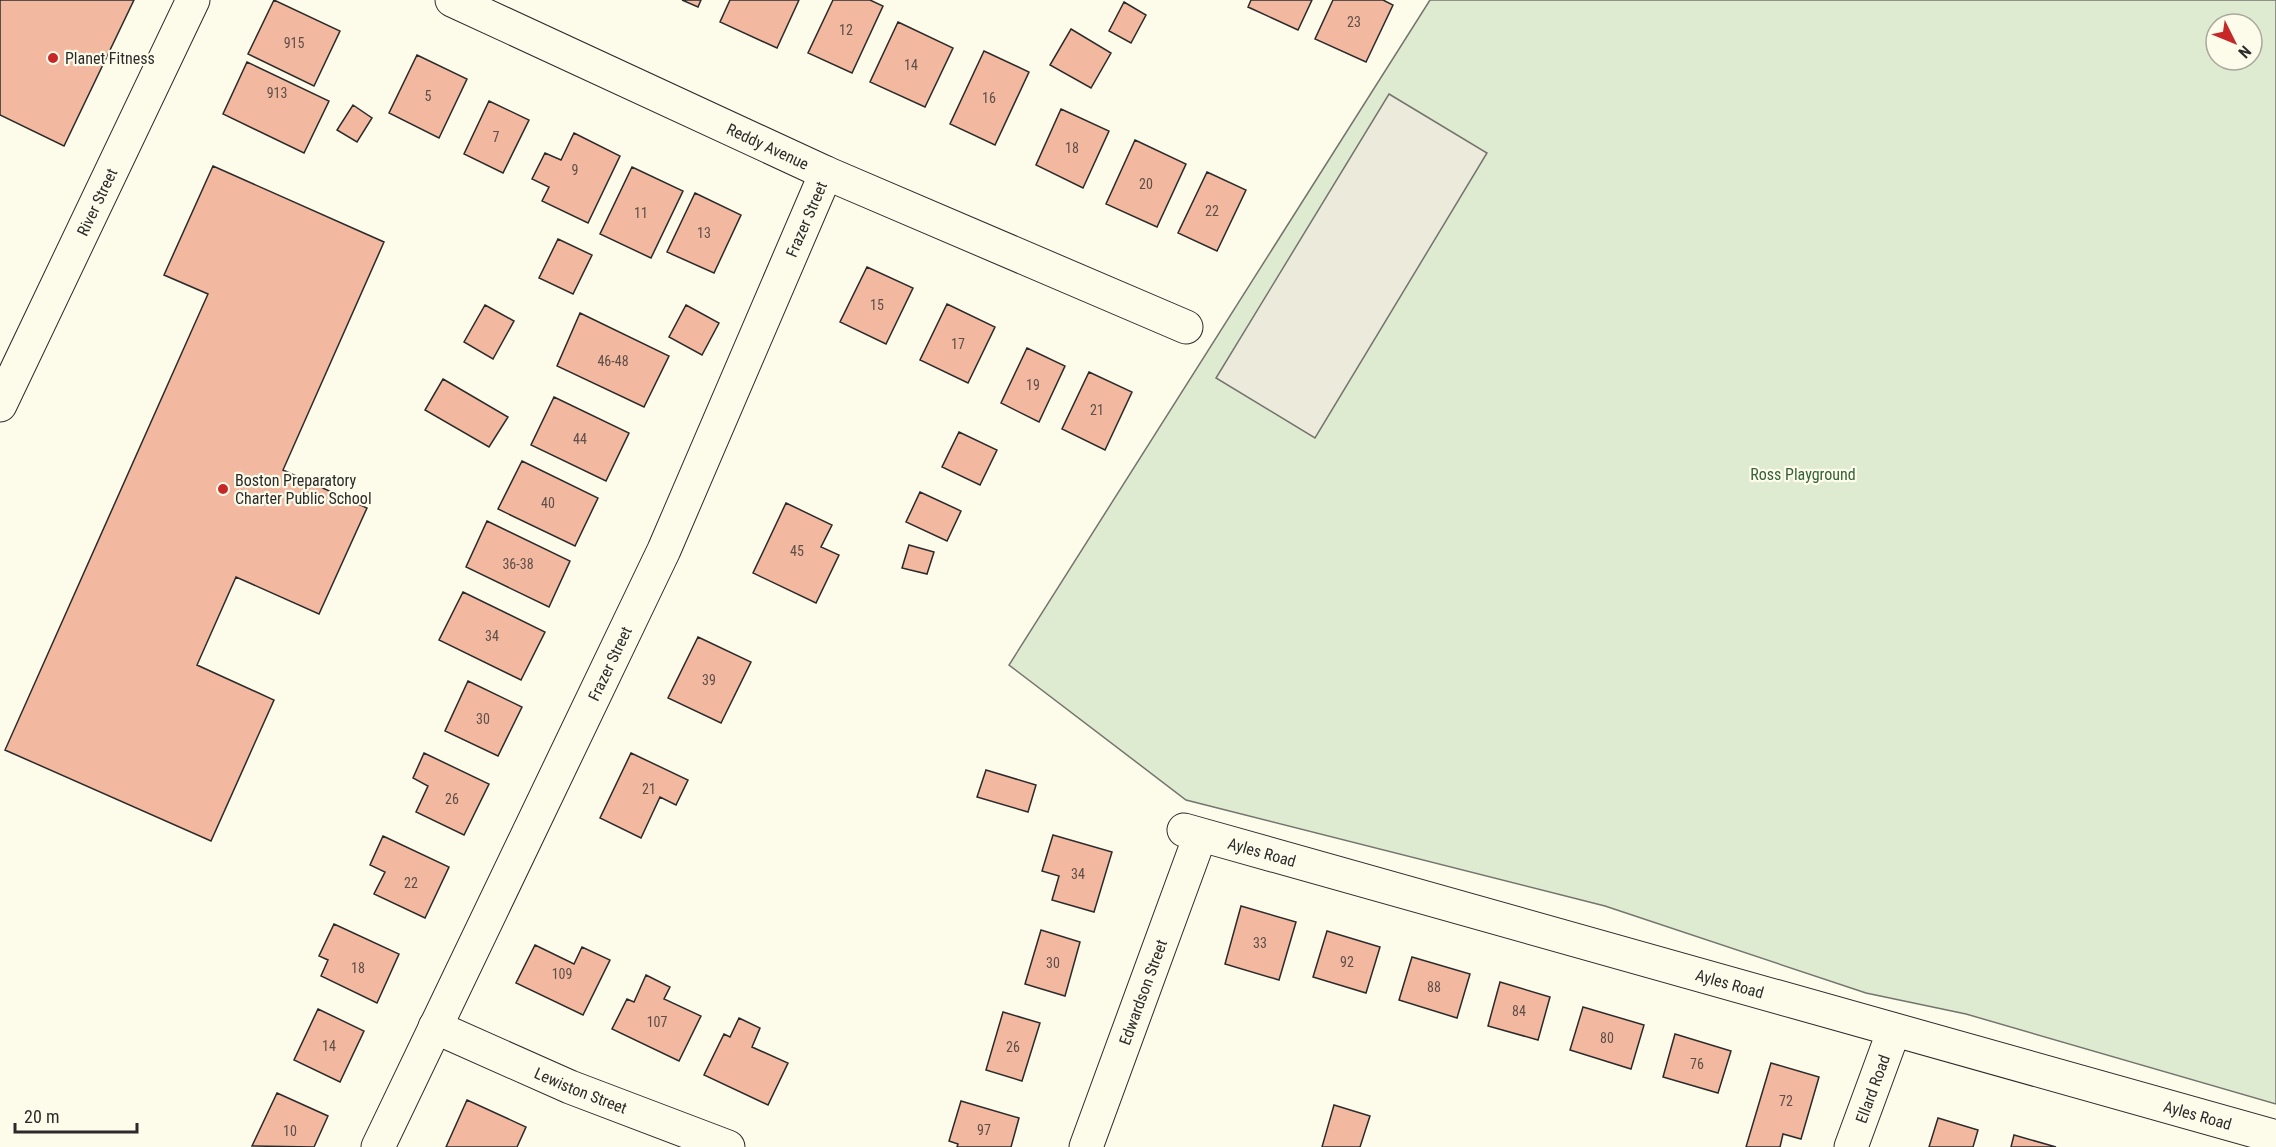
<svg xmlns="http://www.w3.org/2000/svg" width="2276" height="1147" viewBox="0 0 2276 1147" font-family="'Roboto Condensed',sans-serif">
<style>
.green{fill:#deebd1;stroke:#74746e;stroke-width:1.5;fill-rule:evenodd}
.parking{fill:#eceadb;stroke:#74746e;stroke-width:1.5}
.building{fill:#f2b8a0;stroke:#2b2b2b;stroke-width:1.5}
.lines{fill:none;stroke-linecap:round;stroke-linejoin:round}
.minor-casing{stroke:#2b2b2b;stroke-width:35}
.major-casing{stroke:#2b2b2b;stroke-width:35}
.minor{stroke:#fdfbea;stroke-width:33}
.major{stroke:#fdfbea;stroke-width:33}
.poi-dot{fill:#c62828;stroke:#fdfbea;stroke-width:2}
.labels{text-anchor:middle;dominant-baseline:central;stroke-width:4.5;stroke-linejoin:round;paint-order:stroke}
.number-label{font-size:14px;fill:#5d4e48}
.poi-label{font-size:16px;fill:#2b2b2b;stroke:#fdfbea;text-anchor:start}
.street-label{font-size:16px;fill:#2b2b2b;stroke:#fdfbea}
.park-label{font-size:16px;fill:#34623c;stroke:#fdfbea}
</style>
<rect width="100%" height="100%" fill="#fdfbea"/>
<path class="green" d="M1430,0H2276V1104L1966,1014L1866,993L1605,906L1186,800L1009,665ZM2216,24H2252V60H2216Z"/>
<path class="parking" d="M1389,94L1487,153L1315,438L1216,378Z"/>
<path class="building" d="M0,0H134L64,146L0,115Z
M274,0L340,31L314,86L248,54Z
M682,0H701L698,7Z
M730,0H799L777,48L720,22Z
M833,0H870L883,6L852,73L808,53Z
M1251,0H1312L1298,30L1248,7Z
M1333,0H1383L1393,5L1366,62L1315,39Z
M1124,2L1146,15L1131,43L1109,31Z
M898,22L953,48L925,107L870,82Z
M1071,29L1111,53L1091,88L1050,65Z
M984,51L1029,72L995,145L950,124Z
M417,55L467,79L439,138L389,113Z
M247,62L329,101L304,153L223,114Z
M489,101L529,120L503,173L464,154Z
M353,105L372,118L357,142L337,130Z
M1061,109L1109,131L1083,188L1036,165Z
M574,133L620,156L588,223L542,201L549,187L532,179L545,153L561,160Z
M1135,140L1186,164L1157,227L1106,204Z
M213,166L384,242L283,470L367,508L319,614L236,577L197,665L274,700L211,841L5,750L208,294L164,275Z
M632,167L683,191L651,258L600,234Z
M1207,172L1246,190L1217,251L1178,233Z
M695,193L741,215L714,273L667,252Z
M558,239L592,255L573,294L539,278Z
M867,267L913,288L886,344L840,322Z
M947,304L995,327L968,383L920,360Z
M485,305L514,321L493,359L464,342Z
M686,305L719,323L702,355L669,337Z
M580,313L669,356L644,407L557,366Z
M1027,348L1065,366L1039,422L1001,403Z
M1089,372L1132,392L1105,450L1062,429Z
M443,379L508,417L489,447L425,410Z
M554,397L629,433L606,481L531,445Z
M959,432L997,450L980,485L942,467Z
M522,461L598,498L575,546L498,509Z
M920,492L961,511L947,541L906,522Z
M786,503L832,525L821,547L839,555L816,603L753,573Z
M487,521L570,561L549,607L466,567Z
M909,545L934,552L927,574L902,568Z
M463,592L545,632L521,680L439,640Z
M698,637L751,662L721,723L668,698Z
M468,681L522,707L498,756L445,731Z
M424,753L489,784L464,835L416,812L428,786L413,778Z
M631,753L688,780L676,805L660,797L641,838L600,818Z
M986,770L1036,785L1028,812L977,797Z
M1053,835L1112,852L1094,912L1052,900L1059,876L1042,871Z
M383,836L449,867L425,918L374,894L385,872L370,865Z
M1241,906L1296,922L1279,980L1225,964Z
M334,924L399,954L377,1003L321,976L328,960L319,956Z
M1041,930L1080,942L1065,996L1025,984Z
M1327,931L1380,947L1366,993L1313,977Z
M535,945L574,964L582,947L610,960L583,1015L516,983Z
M1412,957L1470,974L1457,1018L1399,1000Z
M646,975L670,987L664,999L701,1016L679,1061L612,1029L627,999L634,1002Z
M1500,982L1550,997L1538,1040L1488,1026Z
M1583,1007L1644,1025L1631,1069L1570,1050Z
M318,1009L364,1031L340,1082L294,1060Z
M1003,1012L1040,1023L1022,1081L986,1070Z
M739,1018L760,1028L752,1047L788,1063L768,1105L704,1075L724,1034L730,1037Z
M1675,1034L1731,1051L1718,1093L1663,1077Z
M1771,1063L1819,1077L1801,1139L1783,1134L1780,1147H1746Z
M277,1093L328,1116L314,1147L252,1146Z
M467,1100L526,1127L517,1147H446Z
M961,1101L1019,1118L1011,1147H957L958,1144L949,1141Z
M1334,1105L1370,1116L1360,1147H1322Z
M1938,1118L1978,1130L1973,1147H1929Z
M2014,1135L2056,1147H2011Z"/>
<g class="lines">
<g class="minor-casing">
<g id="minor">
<path id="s1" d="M452,0L826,173L1186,327"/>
<path id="s2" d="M1184,830L2276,1137"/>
<path id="s3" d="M435,1027L570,1087L728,1147"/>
<path id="s4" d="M378,1147L664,550L826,173"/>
<path id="s5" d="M1086,1147L1200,836"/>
<path id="s6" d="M1851,1147L1894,1030"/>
</g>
</g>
<g class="major-casing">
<g id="major">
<path id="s7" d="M0,405L193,0"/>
</g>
</g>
<use href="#minor" class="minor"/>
<use href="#major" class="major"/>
</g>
<g class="poi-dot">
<circle cx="53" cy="58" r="6"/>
<circle cx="223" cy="489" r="6"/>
</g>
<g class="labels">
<g class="number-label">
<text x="1354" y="22">23</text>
<text x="846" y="30">12</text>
<text x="294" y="43">915</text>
<text x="911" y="65">14</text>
<text x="277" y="93">913</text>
<text x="428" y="96">5</text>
<text x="989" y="98">16</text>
<text x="496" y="137">7</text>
<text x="1072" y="148">18</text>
<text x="575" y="170">9</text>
<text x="1146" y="184">20</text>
<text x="1212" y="211">22</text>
<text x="641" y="213">11</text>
<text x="704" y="233">13</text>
<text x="877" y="305">15</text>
<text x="958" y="344">17</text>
<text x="613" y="361">46-48</text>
<text x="1033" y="385">19</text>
<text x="1097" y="410">21</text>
<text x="580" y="439">44</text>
<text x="548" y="503">40</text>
<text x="797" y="551">45</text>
<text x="518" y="564">36-38</text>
<text x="492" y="636">34</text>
<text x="709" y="680">39</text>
<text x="483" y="719">30</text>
<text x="649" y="789">21</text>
<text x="452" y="799">26</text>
<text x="1078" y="874">34</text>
<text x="411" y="883">22</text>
<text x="1260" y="943">33</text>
<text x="1347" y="962">92</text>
<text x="1053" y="963">30</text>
<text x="358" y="968">18</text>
<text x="562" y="974">109</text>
<text x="1434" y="987">88</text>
<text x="1519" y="1011">84</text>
<text x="657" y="1022">107</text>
<text x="1607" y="1038">80</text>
<text x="329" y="1046">14</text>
<text x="1013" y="1047">26</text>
<text x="1697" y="1064">76</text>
<text x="1786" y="1101">72</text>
<text x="984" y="1130">97</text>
<text x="290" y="1131">10</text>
</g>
<g class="poi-label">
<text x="65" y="58">Planet Fitness</text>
<text x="235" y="480">Boston Preparatory<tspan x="235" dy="18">Charter Public School</tspan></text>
</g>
<g class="street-label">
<text stroke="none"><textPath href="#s1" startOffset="348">Reddy Avenue</textPath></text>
<text stroke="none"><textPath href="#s7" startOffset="225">River Street</textPath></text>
<text stroke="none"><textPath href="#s4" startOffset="1022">Frazer Street</textPath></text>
<text stroke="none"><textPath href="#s4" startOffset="536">Frazer Street</textPath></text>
<text stroke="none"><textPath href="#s2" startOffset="81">Ayles Road</textPath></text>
<text stroke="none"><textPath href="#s2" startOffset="567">Ayles Road</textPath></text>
<text stroke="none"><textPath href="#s5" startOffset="165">Edwardson Street</textPath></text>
<text stroke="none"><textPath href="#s3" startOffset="159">Lewiston Street</textPath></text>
<text stroke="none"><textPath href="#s6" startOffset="62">Ellard Road</textPath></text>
<text stroke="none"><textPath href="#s2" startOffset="1053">Ayles Road</textPath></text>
</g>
<g class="park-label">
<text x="1803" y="474">Ross Playground</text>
</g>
</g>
<g transform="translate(2234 42) rotate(133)"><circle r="28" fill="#fdfbea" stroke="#a9a89e" stroke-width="1.5"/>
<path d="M0-4.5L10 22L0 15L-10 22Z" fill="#c62828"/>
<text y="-9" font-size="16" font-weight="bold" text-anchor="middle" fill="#2b2b2b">N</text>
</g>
<path d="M15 1123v9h122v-9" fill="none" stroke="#2b2b2b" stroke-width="3"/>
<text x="24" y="1123" font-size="18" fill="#2b2b2b" stroke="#fdfbea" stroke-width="4.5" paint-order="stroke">20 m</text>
</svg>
